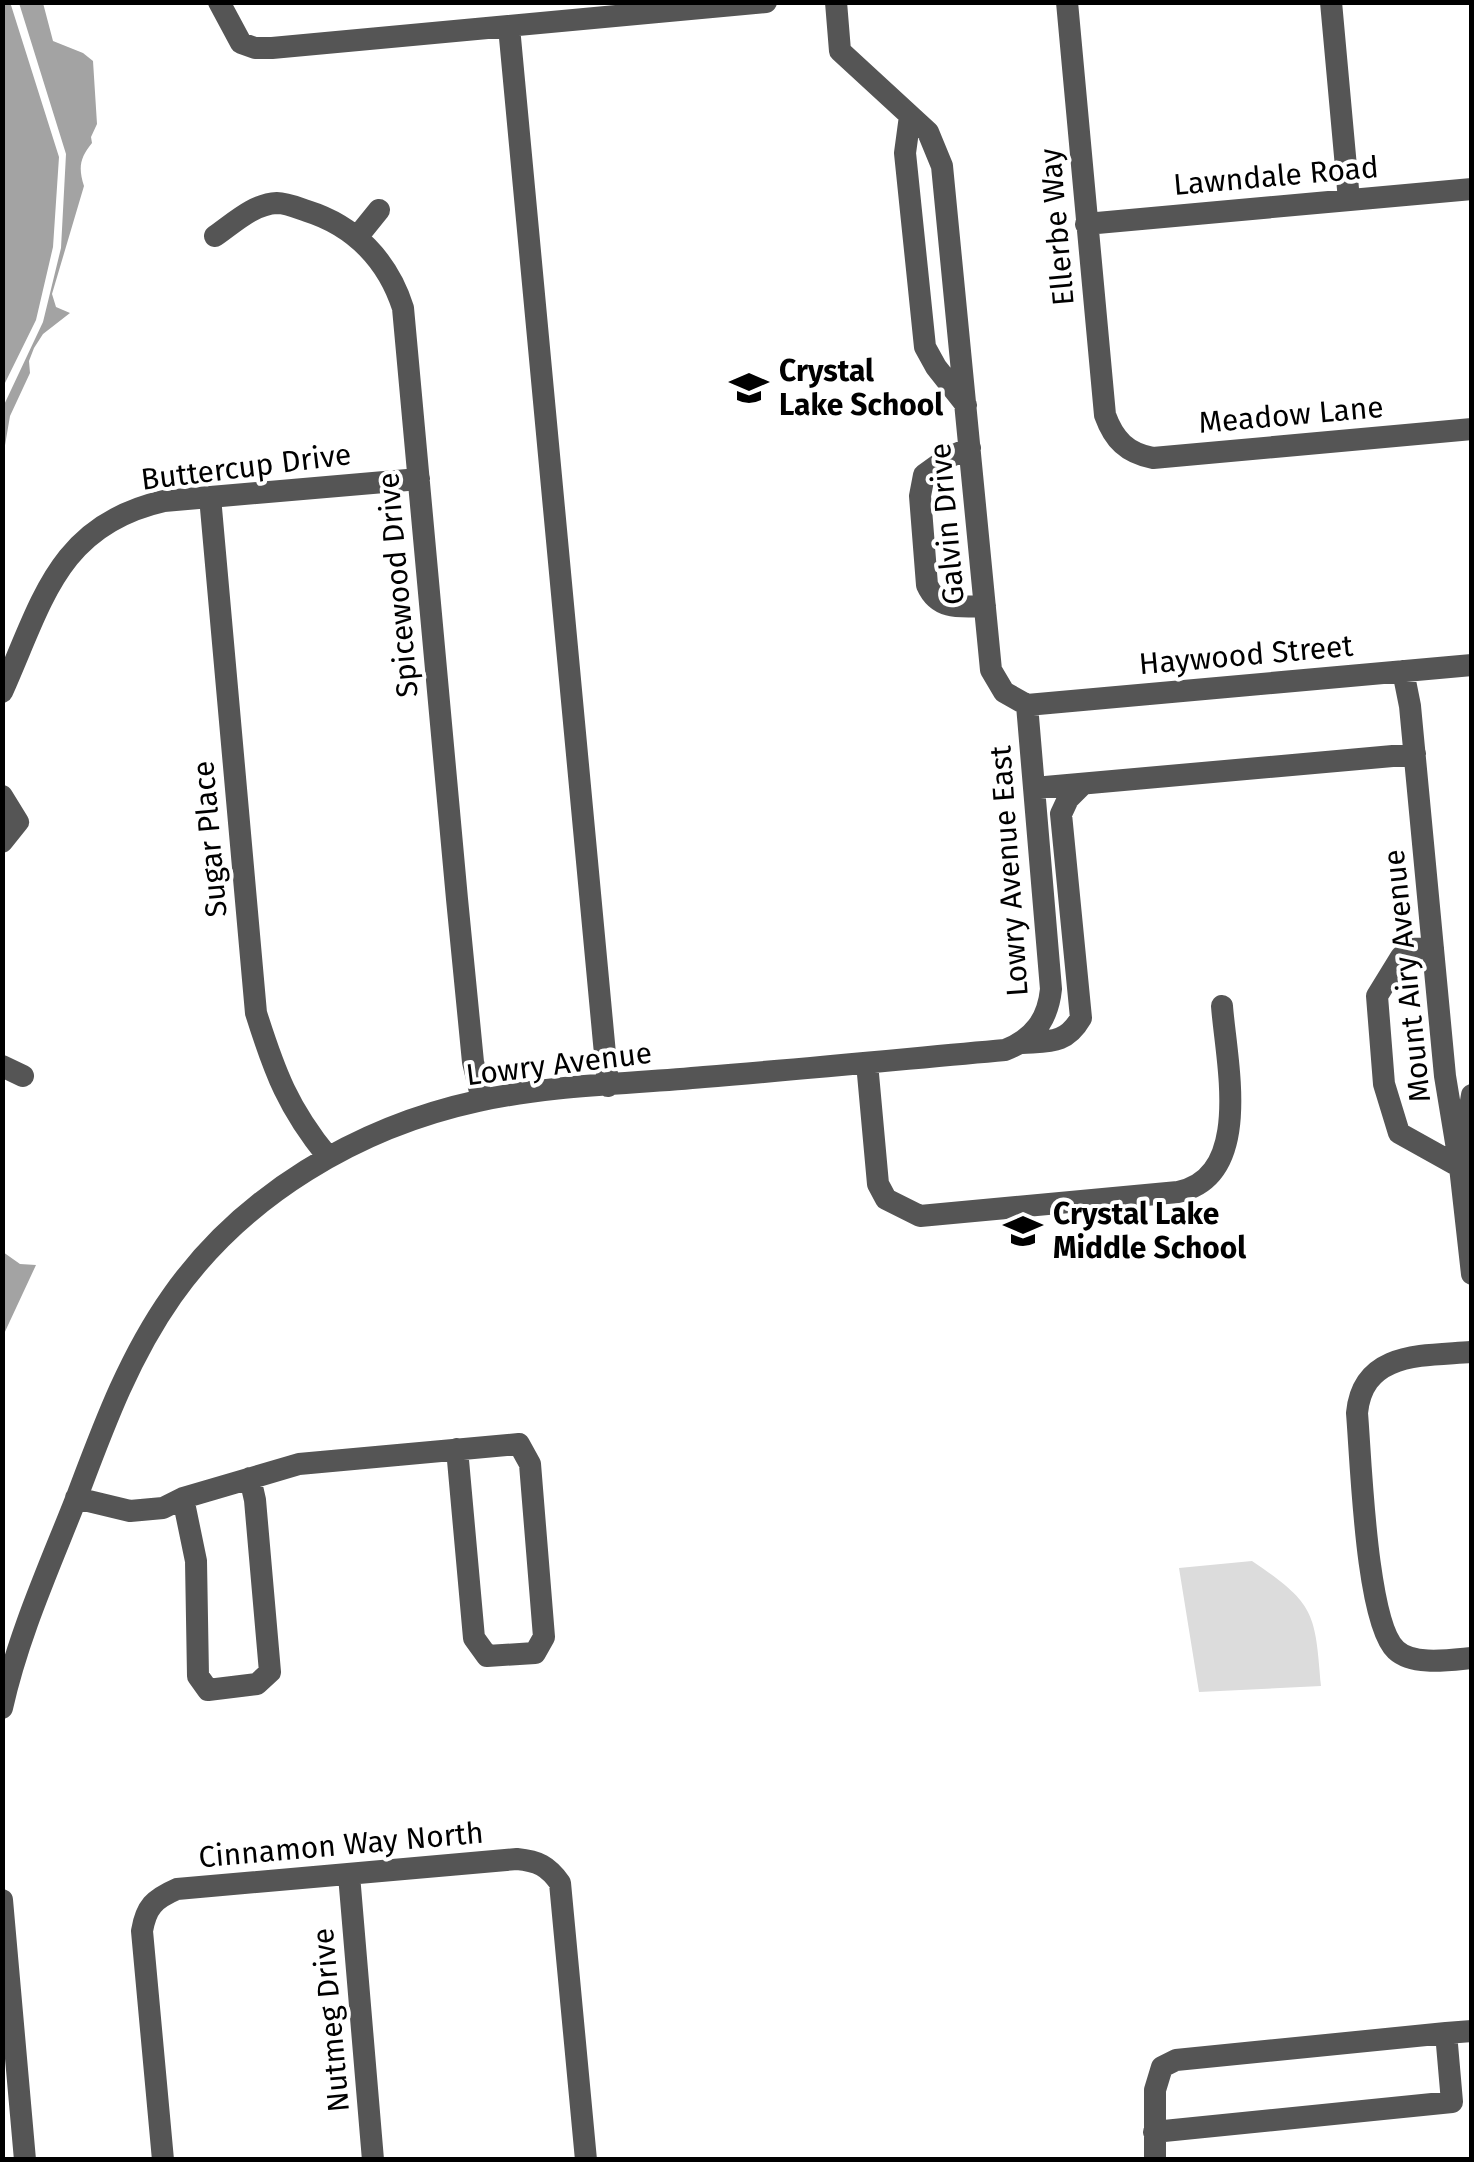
<svg xmlns="http://www.w3.org/2000/svg" width="1474" height="2162" viewBox="0 0 1474 2162" font-family="'Fira Sans',sans-serif">
<style>
.green{fill:#dcdcdc}
.water{fill:#a3a3a3}
.lines{fill:none;stroke-linecap:round;stroke-linejoin:round}
.minor{stroke:#555;stroke-width:22}
.labels{text-anchor:middle;dominant-baseline:central;stroke-width:8;stroke-linejoin:round;paint-order:stroke}
.street-label{font-size:30px;fill:#000;stroke:#fff}
.poi-label{font-size:30px;font-weight:bold;fill:#000;stroke:#fff;text-anchor:start}
</style>
<rect width="100%" height="100%" fill="#fff"/>
<path class="green" d="M1252,1561C1315,1604 1315,1612 1321,1686L1199,1692L1179,1568Z"/>
<path class="water" d="M10,2L59,157L53,247L36,320L3,387L2,3Z
M19,3H43L53,41L83,53L93,61L97,124L91,137L92,143C80,158 78,167 84,186L52,294L56,307L70,313L43,334L34,348L29,361L30,373L10,416L3,457V407L43,322L61,248L66,154Z
M3,1252L20,1264L36,1265L3,1336Z"/>
<g class="lines">
<path class="minor" d="M219,2L241,43L255,48H272L766,2
M836,2L840,51L928,132L942,166L991,670L1004,692L1027,705
M1067,2L1105,415C1114,440 1127,453 1153,458L1472,429
M1331,2L1349,200
M509,27L608,1086
M910,116L905,153L925,347L936,367L966,405
M1086,224L1472,189
M215,236C234,223 253,204 277,203C287,203 298,208 307,211C355,226 388,261 403,308L457,899L473,1062L482,1100
M358,236L379,210
M970,448L949,457L924,475L920,496L927,585C938,610 960,607 985,606
M210,497L256,1013C275,1073 288,1108 328,1157
M1403,671L1410,706L1445,1076L1460,1167L1472,1274
M2,692C42,603 57,525 164,501L419,479
M1027,705L1472,665
M1034,788L1415,754
M2,796L18,822L2,842
M1433,948L1410,949L1401,957L1377,996L1384,1084L1399,1133L1460,1167L1472,1095
M1022,1043C1050,1041 1066,1044 1081,1018L1061,814L1068,799L1083,784
M867,1063L878,1184L886,1199L920,1216L1178,1192C1254,1176 1226,1061 1222,1006
M2,1066L23,1076
M1471,1352C1423,1356 1363,1351 1357,1413C1361,1460 1366,1623 1396,1650C1413,1666 1450,1660 1472,1658
M76,1498L130,1511L163,1508L183,1498L299,1464L519,1444L530,1464L544,1637L535,1653L487,1656L474,1638L457,1449
M183,1498L196,1561L198,1676L208,1690L257,1684L270,1672L255,1500L250,1478
M2,1708C18,1635 51,1563 78,1494C104,1425 129,1357 172,1296C243,1195 358,1127 478,1101C551,1085 629,1084 704,1077C804,1069 905,1059 1005,1050C1034,1039 1048,1019 1051,989L1027,705
M349,1875L373,2160
M2,1900L25,2160
M1154,2132L1452,2102L1446,2033L1472,2031
M163,2160L142,1931C146,1907 154,1899 177,1889L517,1859C538,1861 548,1866 560,1883L586,2160
M1155,2160V2090L1162,2067L1176,2060L1446,2033"/>
</g>
<defs>
<g id="school-bare" transform="scale(3)"><path d="M0-5L7-2L0 1L-7-2ZM-4 1L0 2.5L4 1V4Q0 6-4 4Z" fill="#000" stroke="#fff" stroke-width="2.5" paint-order="stroke"/></g>
</defs>
<g fill-rule="evenodd">
<use href="#school-bare" x="749" y="388"/>
<use href="#school-bare" x="1023" y="1231"/>
</g>
<g class="labels">
<g class="street-label">
<text transform="translate(1276 176) rotate(-5)">Lawndale Road</text>
<text transform="translate(1057 227) rotate(-95)">Ellerbe Way</text>
<text transform="translate(1291 415) rotate(-5)">Meadow Lane</text>
<text transform="translate(246 467) rotate(-7)">Buttercup Drive</text>
<text transform="translate(947 524) rotate(-95)">Galvin Drive</text>
<text transform="translate(398 585) rotate(-95)">Spicewood Drive</text>
<text transform="translate(1246 655) rotate(-5)">Haywood Street</text>
<text transform="translate(210 839) rotate(-95)">Sugar Place</text>
<text transform="translate(1009 871) rotate(-94)">Lowry Avenue East</text>
<text transform="translate(1407 976) rotate(-96)">Mount Airy Avenue</text>
<text transform="translate(559 1064) rotate(-7)">Lowry Avenue</text>
<text transform="translate(341 1845) rotate(-5)">Cinnamon Way North</text>
<text transform="translate(331 2020) rotate(-95)">Nutmeg Drive</text>
</g>
<g class="poi-label">
<text x="779" y="371">Crystal<tspan x="779" dy="34">Lake School</tspan></text>
<text x="1053" y="1214">Crystal Lake<tspan x="1053" dy="34">Middle School</tspan></text>
</g>
</g>
<rect width="1474" height="2162" fill="none" stroke="#000000" stroke-width="10"/>
</svg>
